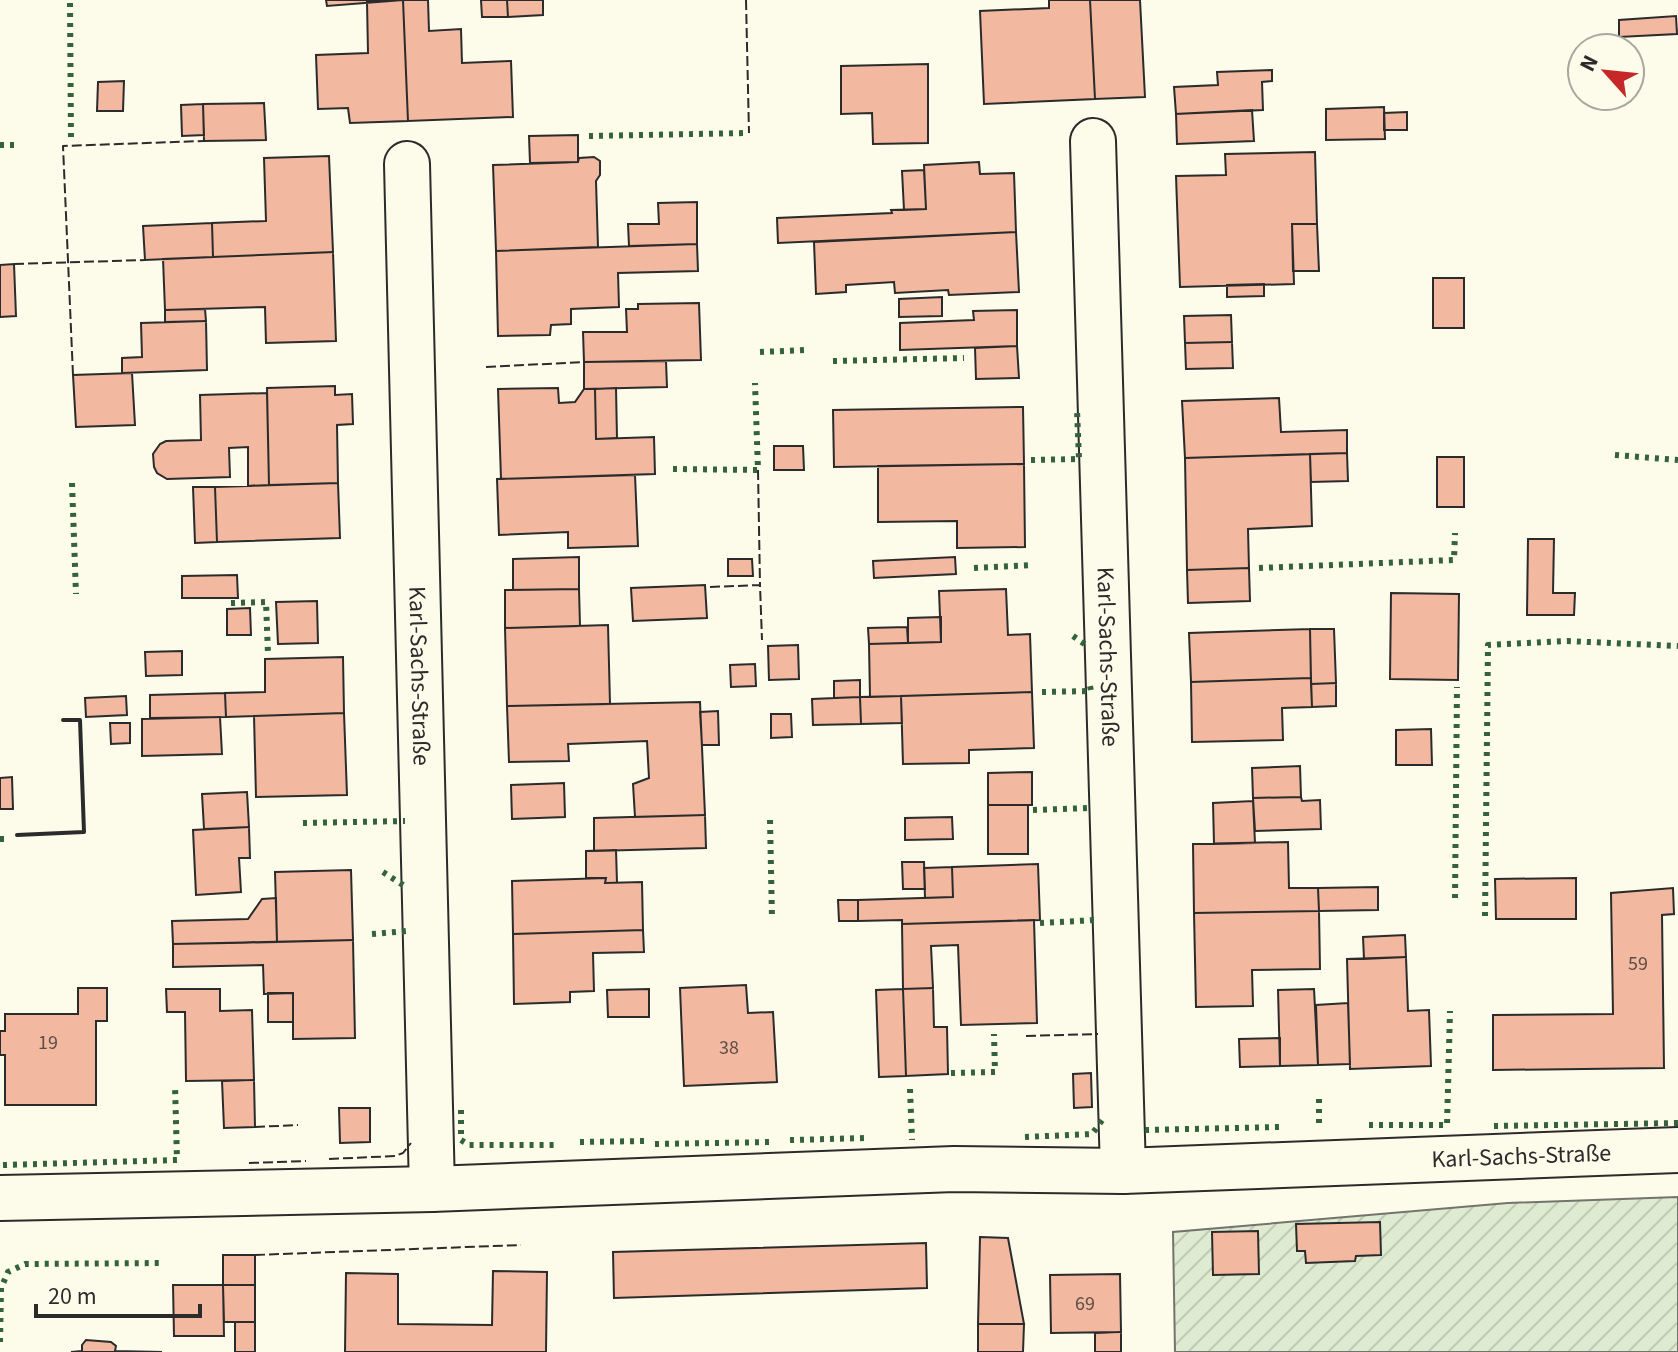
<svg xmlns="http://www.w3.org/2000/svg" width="1678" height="1352" viewBox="0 0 1678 1352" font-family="'Source Sans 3',sans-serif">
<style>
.garden{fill:url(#garden-furrows);stroke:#74746e;stroke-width:2}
.building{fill:#f2b8a0;stroke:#2b2b2b;stroke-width:2}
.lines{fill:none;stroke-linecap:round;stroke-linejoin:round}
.minor-casing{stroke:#2b2b2b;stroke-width:48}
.minor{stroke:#fdfbea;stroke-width:44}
.hedge{stroke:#34623c;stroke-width:6;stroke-dasharray:4 6;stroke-linecap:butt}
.fence{stroke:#2b2b2b;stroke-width:2;stroke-dasharray:10 4;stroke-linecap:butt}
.wall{stroke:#2b2b2b;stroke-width:4}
.labels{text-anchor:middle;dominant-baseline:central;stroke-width:6;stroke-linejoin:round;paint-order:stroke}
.number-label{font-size:20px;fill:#5d4e48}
.street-label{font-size:24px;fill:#2b2b2b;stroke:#fdfbea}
</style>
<defs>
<pattern id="garden-furrows" width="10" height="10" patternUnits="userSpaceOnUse" patternTransform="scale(2)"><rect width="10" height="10" fill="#deebd1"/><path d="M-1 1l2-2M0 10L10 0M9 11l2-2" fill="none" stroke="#bfcab4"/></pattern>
</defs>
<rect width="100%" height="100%" fill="#fdfbea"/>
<path class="garden" d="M1678,1197V1352H1175L1173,1232L1508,1203Z"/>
<path class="building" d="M326,0H403L327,6Z
M403,0H428L429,31L461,29L462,63L511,61L513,117L408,121Z
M403,0L408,121L350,123L348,108L318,109L316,55L368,53L367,2Z
M481,0H507L508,17H482Z
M507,0H543V15L508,17Z
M1049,0H1090L1095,99L984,104L980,11L1049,8Z
M1090,0H1140L1145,97L1095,99Z
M1676,16L1677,34L1619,37V20Z
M928,64V143L873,144L872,113L841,114V66Z
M1272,70V81L1262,82L1263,110L1176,114L1174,87L1218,85L1217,72Z
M124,81L123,111H97L98,82Z
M264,103L266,140L204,141L203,104Z
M203,104L204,135L182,136L181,105Z
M1384,107L1385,139L1326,140V109Z
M1252,110L1254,141L1177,144L1176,114Z
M1407,112V130H1384V113Z
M578,135V162L530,163L529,136Z
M1315,152L1317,224H1292L1294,284L1180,287L1176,176L1226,175L1225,154Z
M329,156L333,252L213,257L212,223L266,221L264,158Z
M594,157L600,161V175L596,181L598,247L496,251L493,165L578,162L579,158Z
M979,162L980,174L1014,173L1016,232L778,243L777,218L892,213L891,210L926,209L924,165Z
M924,170L926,209L904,210L902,171Z
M697,202V244L629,246L628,224H659L658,203Z
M212,223L213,257L145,260L143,226Z
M1292,224H1317L1319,271H1293Z
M1016,232L1019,292L949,295L948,290L895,293L894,282L846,285V292L816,294L814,242Z
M697,244L698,271L618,273L619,307L571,309V324L551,325L550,335L498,336L496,251Z
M333,252L336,341L266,343L265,307L165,310L163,259Z
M14,264L16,316L0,317V265Z
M1433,278H1464V328H1433Z
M1264,284V296L1227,297V285Z
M942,297V316L899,317V299Z
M699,303L701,360L584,362L583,332H627L626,309H638V304Z
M205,309L206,321L165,322V310Z
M1017,310V346L900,350V323L974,320L973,311Z
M1231,315L1232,342L1185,343L1184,316Z
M206,321L207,370L122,373V358L142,357L141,323Z
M1232,342L1233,368L1186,369L1185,343Z
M1017,346L1019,378L976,379L975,348Z
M666,361L667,387L584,389V362Z
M132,373L135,425L76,427L73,375Z
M335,386V395L352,394L353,424L337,425L338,483L269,485L267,388Z
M558,388L559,403L575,402L584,389H595L596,439L654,437L655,474L501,479L498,389Z
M616,388L617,438L596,439L595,389Z
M267,393L269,485L248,486V447L229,448L230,477L167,479L157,473L154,467L153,454L160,444L166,441L201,440L200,395Z
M1279,398L1281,432L1347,430V453L1185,458L1182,401Z
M1023,407L1024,464L834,467L833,410Z
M774,446H803L804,470H774Z
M1347,453L1348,481L1311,482L1310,454Z
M1310,454L1312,526L1248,529L1249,568L1187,570L1185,458Z
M1437,457H1464V507H1437Z
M1024,464L1025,547L957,548V521L878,522V466Z
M635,475L638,546L568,548V532L499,535L497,479Z
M338,483L340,538L217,542L215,487Z
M193,487H215L217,542L195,543Z
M1528,539H1554L1553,593H1575L1574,615H1527Z
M579,557V589L513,590V559Z
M955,557L956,574L874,578L873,561Z
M728,559H752L753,576H728Z
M1249,568L1250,601L1188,603L1187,570Z
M237,575L238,598H182V576Z
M705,585L707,618L633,621L631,588Z
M579,589L580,626L505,628V590Z
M1006,589L1008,635L1030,634L1032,692L870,697L869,644L941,642L939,591Z
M1391,593L1459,594L1458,680L1390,679Z
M317,601L318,643L278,644L276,602Z
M250,608L251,635H227V609Z
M941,617V642L908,643V618Z
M608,625L610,704L507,706L505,628Z
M907,627L908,643L869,644L868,628Z
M1310,629H1334L1336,683L1311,684Z
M1310,629L1311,678L1191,682L1189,633Z
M798,645L799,679L769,680L768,646Z
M182,651V675L146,676L145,652Z
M343,657L344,713L226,717L225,693L265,692V659Z
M755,664L756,686L731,687L730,665Z
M1311,678L1312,707L1282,708L1283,740L1192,742L1191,682Z
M860,680V697L834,698V681Z
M1336,683V706L1312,707L1311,684Z
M1032,692L1034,748L969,750V763L903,764L901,696Z
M225,693L226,717L150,718V695Z
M126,696L127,715L86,717L85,698Z
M901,696L902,723L861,724L860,697Z
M860,697L861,724L813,725L812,699Z
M700,702L705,815L635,817L633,784L649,778L647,741L568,744L569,761L509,762L507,706Z
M718,711L719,745H702L700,712Z
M344,713L347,795L256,797L254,716Z
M771,714H791L792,737L771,738Z
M220,717L222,754L142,756V719Z
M110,723H130V743L111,744Z
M1431,729L1432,765H1396V730Z
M1300,766L1301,797L1253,798L1252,768Z
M1032,772V805H988V773Z
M12,777L13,809H0V778Z
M564,783L565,817L512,819L511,785Z
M247,792L249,827L204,829L202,794Z
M1301,797L1302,801L1320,800L1321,829L1255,831L1253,798Z
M1253,801L1255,843L1214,844L1213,803Z
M988,805H1028V854H988Z
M705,815L706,848L594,851V818Z
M952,817L953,839L905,840V818Z
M249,827L250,858H239L241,892L196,895L193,830Z
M1288,842L1289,888H1318L1319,911L1194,913L1193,844Z
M616,850L617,883H605L606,878H586V851Z
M902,862H924L925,889H903Z
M1038,864L1040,920L902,924V920L858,921V900L953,897L952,867Z
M952,867L953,897L925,898L924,868Z
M351,870L353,940L277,942L275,872Z
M606,878L605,883L642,882L643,930L513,934L512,881Z
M1576,878V919H1496L1495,879Z
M1378,887V910L1319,911L1318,888Z
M1673,888L1674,914L1662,915L1664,1068L1493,1070V1015L1613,1014L1611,893Z
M276,898L277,942L173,944L172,921L248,919L262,899Z
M838,900H858V921H839Z
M1319,911L1320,969L1252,970L1253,1006L1196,1007L1194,913Z
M1034,920L1037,1023L961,1025L958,945L931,946L933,988L903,989L902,924Z
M643,930L644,952L593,953L594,991L570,992V1002L514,1004L513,934Z
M1405,935L1406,957L1364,959L1363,937Z
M353,940L355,1038L293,1039V993L264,994L263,965L173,967V944Z
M1406,957L1408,1011L1429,1010L1431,1066L1350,1069L1347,959Z
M746,985L748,1013L773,1012L777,1082L684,1086L680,988Z
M78,988H107V1021H96V1105H5V1055H0V1031H5V1014H78Z
M933,988L934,1027H947L948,1074L906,1076L903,989Z
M166,989H220V1011L252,1010L254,1080L186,1081L185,1012H167Z
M649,989V1017H608L607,990Z
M903,989L906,1076L879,1077L876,990Z
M1314,989L1318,1065L1280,1066L1278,990Z
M268,993H293V1022H268Z
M1348,1003L1350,1064L1318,1065L1316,1005Z
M1280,1038V1066L1240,1067L1239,1039Z
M1091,1073L1092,1107L1074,1108L1073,1074Z
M254,1080L255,1127L224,1128L222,1081Z
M339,1108H370V1142L340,1143Z
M1380,1222L1381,1255L1356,1256L1355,1261L1306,1263L1305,1251H1297L1296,1224Z
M1258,1231L1259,1274L1213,1275L1212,1232Z
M980,1237L1008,1238L1024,1324H978Z
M926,1243L927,1288L614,1298L613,1252Z
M223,1255H255V1285H223Z
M493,1271L547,1272L546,1352H345L346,1273L398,1274V1324L492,1325Z
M1120,1274L1121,1332L1051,1333L1050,1275Z
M173,1285H223L224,1336H174Z
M223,1285H255V1322H224Z
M235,1322H255V1352H235Z
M978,1324H1024L1023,1352H978Z
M1121,1332V1352H1095V1333Z
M86,1340L111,1342L116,1346L115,1351L162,1352H71L82,1351V1345Z"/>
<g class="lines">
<g class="minor-casing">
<g id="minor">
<path id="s1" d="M1093,141L1123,1171"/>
<path id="s2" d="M407,164L432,1189"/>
<path id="s3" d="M0,1198L432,1189L954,1169L1123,1171L1678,1150"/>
</g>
</g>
<use href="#minor" class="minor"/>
<path class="hedge" d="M70,3L71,140
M589,136L749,133
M0,145H14
M760,352L806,350
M833,361L964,358
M1615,455L1678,460
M1031,460L1079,459L1077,410
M673,469L758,470L755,383
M72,483L76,594
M974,568L1033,565
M1259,568L1454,560L1455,533
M231,603L266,602L268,654
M1073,636L1089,647
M1042,692L1091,691L1090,686
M1033,810L1088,808
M770,820L772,919
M303,823L405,821
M0,839H6
M383,872L406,887
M1455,898L1457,687
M1485,916L1488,645L1567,641L1678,646
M1040,923L1096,920
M372,934L407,931
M951,1073L995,1072L994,1034
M910,1089L912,1140
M1319,1099V1128
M461,1110V1140L469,1145H555
M1369,1125H1447L1450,1011
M1494,1126L1678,1123
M1145,1130L1280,1127
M1025,1137L1092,1134L1103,1119
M790,1140L867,1138
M580,1142L645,1141
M655,1144L772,1142
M3,1165L177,1160L175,1085
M0,1342L1,1288L8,1272L25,1264L163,1263"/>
<path class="fence" d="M746,0L749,133
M14,264L145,260
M486,367L584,362
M73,375L63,146L204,141
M758,470L760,585
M710,587L760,585L762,640
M1026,1036L1098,1034
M255,1127L298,1125
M329,1159L395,1156L403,1153L411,1143
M249,1163L306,1161
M255,1255L521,1245"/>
<path class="wall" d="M17,835L84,832L80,720H63"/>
</g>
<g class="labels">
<g class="number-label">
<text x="1638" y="964">59</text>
<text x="48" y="1043">19</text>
<text x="729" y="1048">38</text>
<text x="1085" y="1304">69</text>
</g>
<g class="street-label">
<text stroke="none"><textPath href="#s1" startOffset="516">Karl-Sachs-Straße</textPath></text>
<text stroke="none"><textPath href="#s2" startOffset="512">Karl-Sachs-Straße</textPath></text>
<text stroke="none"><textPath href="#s3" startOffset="1522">Karl-Sachs-Straße</textPath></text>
</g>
</g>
<g transform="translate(1606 72) rotate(297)"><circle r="38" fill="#fdfbea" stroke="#a9a89e" stroke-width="2"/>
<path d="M0-6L14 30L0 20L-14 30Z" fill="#c62828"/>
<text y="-12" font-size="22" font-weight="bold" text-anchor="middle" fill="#2b2b2b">N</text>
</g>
<path d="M36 1304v12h164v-12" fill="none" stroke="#2b2b2b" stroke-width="4"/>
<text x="48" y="1304" font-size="24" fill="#2b2b2b" stroke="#fdfbea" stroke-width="6" paint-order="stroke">20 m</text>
</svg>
